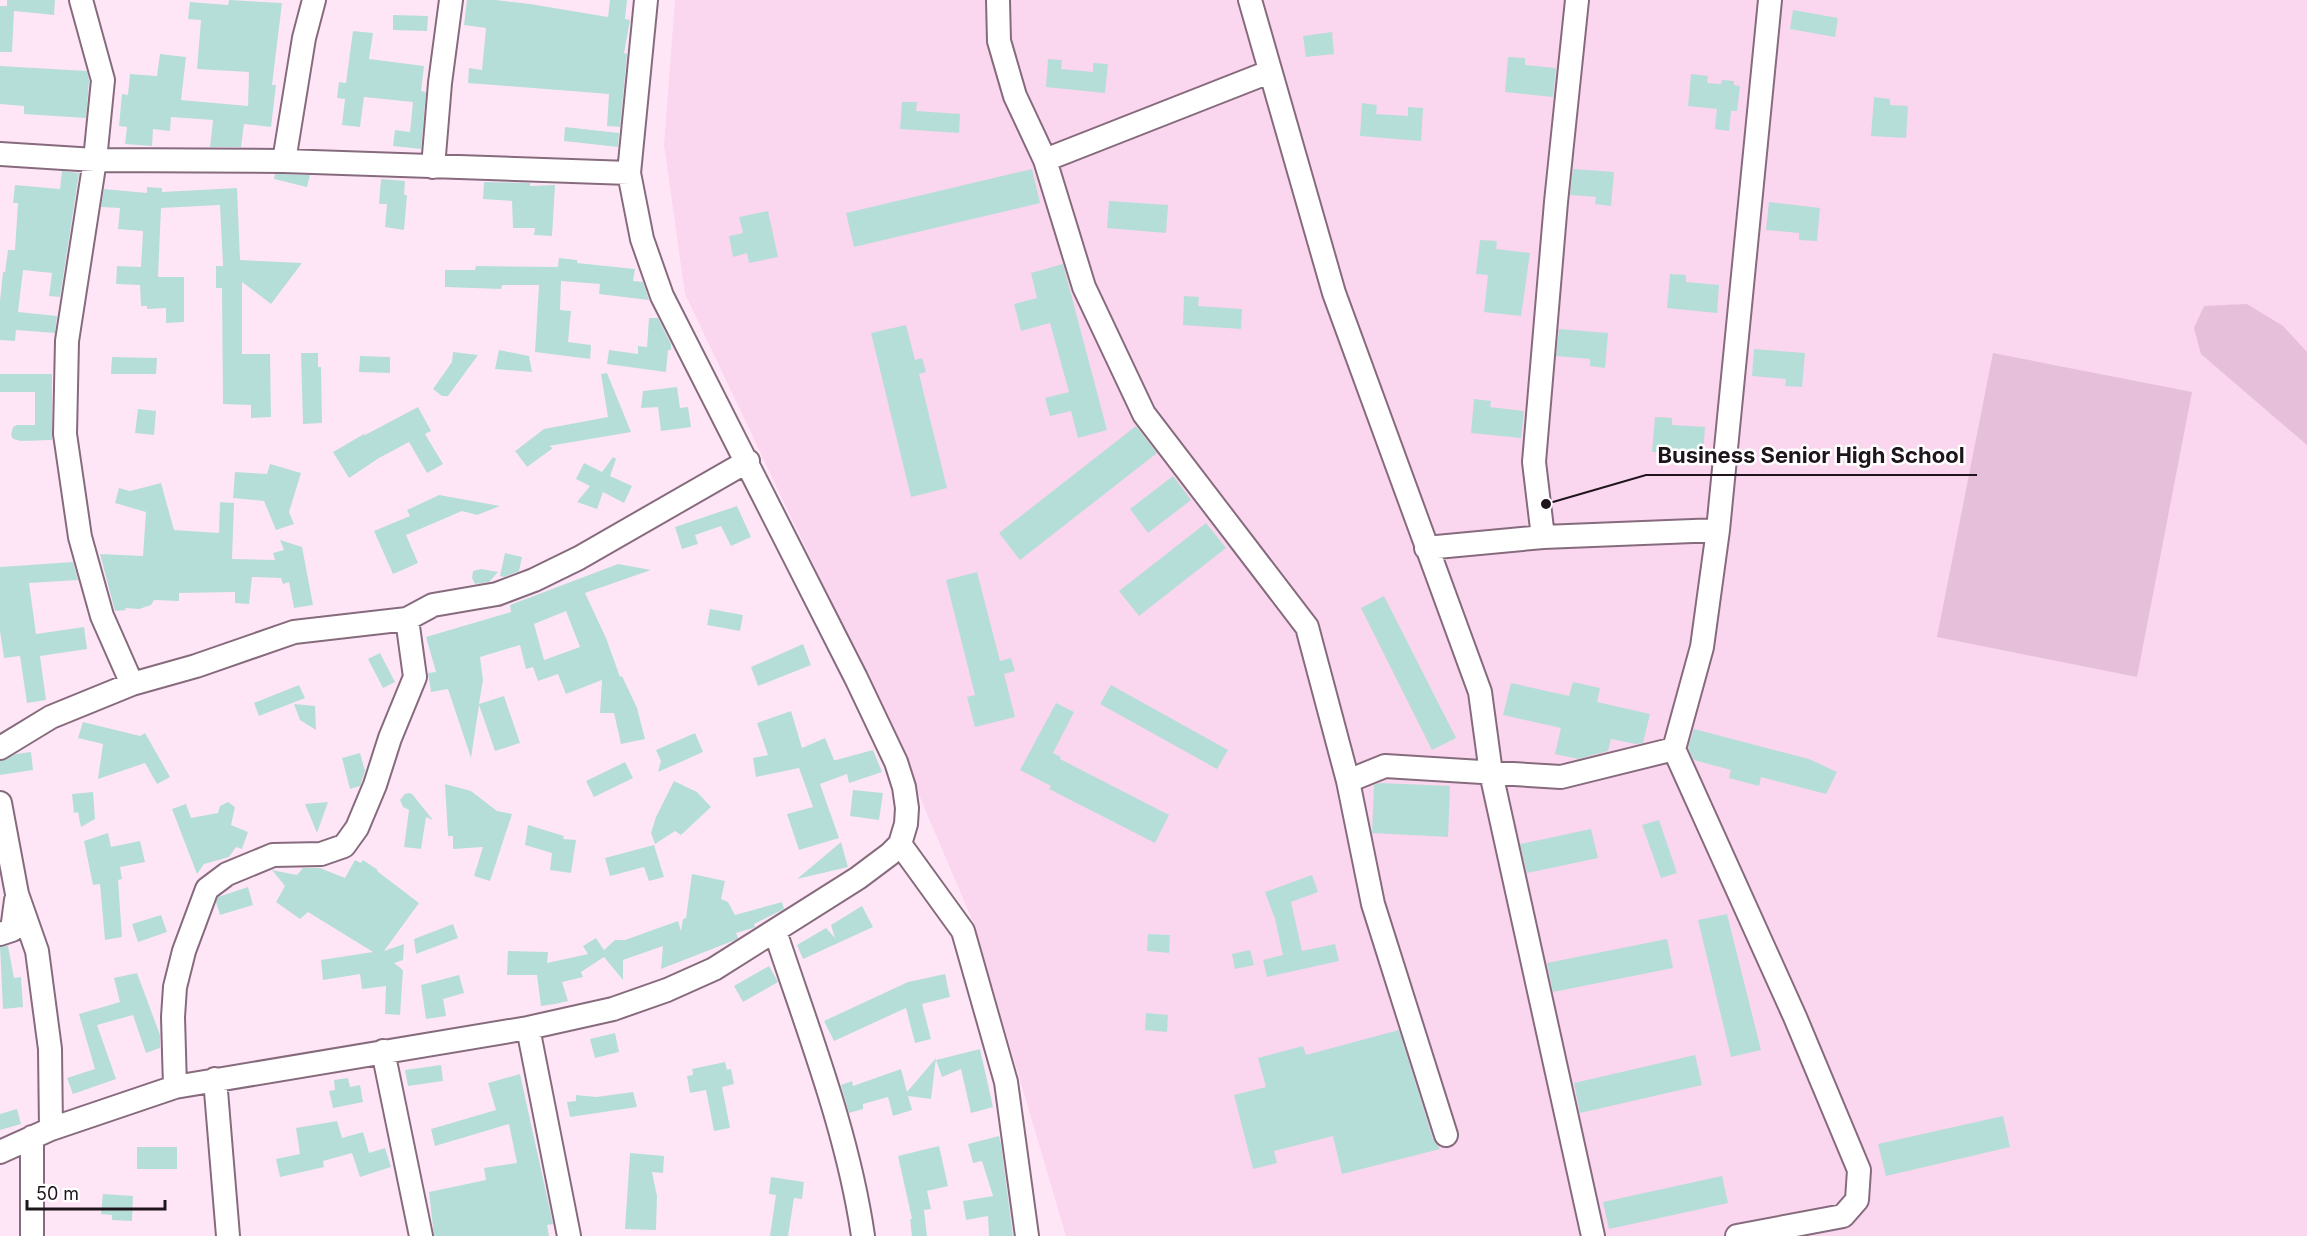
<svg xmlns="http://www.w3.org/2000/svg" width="2307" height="1236" viewBox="0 0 2307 1236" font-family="Inter,sans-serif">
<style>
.built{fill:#fbd6ef}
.green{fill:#e6bfda}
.building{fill:#b6ded8;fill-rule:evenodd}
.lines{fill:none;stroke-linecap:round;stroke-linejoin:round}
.minor-casing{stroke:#866b7d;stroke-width:26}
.minor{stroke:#fff;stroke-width:22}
.leader{fill:none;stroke:#1f151c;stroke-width:2}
.callout-dot{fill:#1f151c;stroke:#fff;stroke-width:2}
.callout-label{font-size:22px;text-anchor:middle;font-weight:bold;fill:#1f151c;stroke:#fff;stroke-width:5;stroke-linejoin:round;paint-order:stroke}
</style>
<rect width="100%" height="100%" fill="#ffe6f7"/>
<path class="built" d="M675,0H2307V1236H1066L974,924L884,713L685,294L664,145Z"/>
<path class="green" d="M2247,304L2283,326L2307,352V445L2201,354L2194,328L2204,306Z
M1993,353L2192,392L2137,677L1937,637Z"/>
<path class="building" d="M7,0H55L54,15L14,11L12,52H0V6H7Z
M229,0L282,3L272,85H276L271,127L244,124L241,147H210L213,120L171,117L170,131L153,129L152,146L125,144L127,127L119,126L122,94L128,95L130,74L157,76L160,54L186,57L181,100L248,106L249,72L197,69L201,20L188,19L190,2L228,5Z
M467,0H496L530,4L608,17L610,0H627L625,19L630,20L624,53L627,54L620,127L607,126L609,94L468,83L469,68L482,70L486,28L464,25Z
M1793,10L1838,18L1835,37L1790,29Z
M393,15L428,16L427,31L393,30Z
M353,31L373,33L369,59L424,66L421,91L426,92L421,149L393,146L395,130L410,132L413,102L364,97L360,127L342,125L345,99L337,98L339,82L346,83Z
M1332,32L1334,54L1306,57L1303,36Z
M1508,57L1525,58V65L1556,68L1553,97L1505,92Z
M1048,59L1062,60L1061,69L1093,72V63L1108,64L1105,93L1046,87Z
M0,66L87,71L89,81L86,118L24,114V106L0,104Z
M1691,74L1708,76L1707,83L1721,84L1722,80L1734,81V85L1740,86L1737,111H1731L1729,131L1715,129L1717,109L1688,106Z
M1874,97L1890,99V105L1908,106L1906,138L1871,136Z
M902,102H917L916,111L960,114L959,133L900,129Z
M1362,103L1377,105L1376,114L1408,116V107L1423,108L1421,141L1360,136Z
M565,127L619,133L618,147L564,141Z
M1032,169L1040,203L854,247L846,213Z
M1573,169L1614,172L1611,206L1595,204L1596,197L1570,195Z
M62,171L79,173L60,297L49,296L52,273L23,270L18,312L57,316L55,333L16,330L15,341L0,340V301L3,272H5L8,250H15L18,203H13L15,185L60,189Z
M275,174H284L310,175L307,187L274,179Z
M381,179L405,181L404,195H407L404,230L385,227L387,204H379Z
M484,182L530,183V186L555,185L552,236L534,235L535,228H513L512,201L483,199Z
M147,187L162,188V192L237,188L240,260L302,263L271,304L242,282V354H270L271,417L251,418V405L223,404L222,288H216V266H223L220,205L161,208L158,277H184V322L166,323V308L147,309V306H141L140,285L116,284L117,266L141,267L143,231L118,229L120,208L101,207L104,189L147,193Z
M1109,201L1168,205L1166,233L1107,228Z
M1769,202L1820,208L1817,241L1799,240V233L1766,230Z
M768,211L778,257L749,263L747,253L733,257L729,236L743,233L739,217Z
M1480,240L1497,241L1496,249L1530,253L1521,316L1484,312L1488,275L1476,274Z
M559,258L577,260V263L635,269L633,281L643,282L649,300L599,294L600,284L561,281L560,310L571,311L568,342L591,345L590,359L535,352L539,285H502L501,289L445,287V270H475L476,266L558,267Z
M1063,264L1107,430L1078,438L1071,411L1050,416L1045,398L1069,392L1050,323L1021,331L1014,304L1037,298L1031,273Z
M1670,274L1686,275V282L1719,285L1717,313L1667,308Z
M1184,296L1199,297L1198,306L1242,309L1241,329L1183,325Z
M649,318H658L671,344V350H668L666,372L607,364L609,350L638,354V346L647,347Z
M906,325L915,360L922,358L926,372L919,374L947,488L911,497L871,333Z
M1559,329L1608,333L1605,368L1590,366V359L1556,356Z
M1754,349L1805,353L1802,387L1785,386L1786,379L1752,376Z
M499,350L529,356L532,372L495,369Z
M453,352L478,355L448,396H442L433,389L452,362Z
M301,353H318V367H321L322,423L303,424Z
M360,356L390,357V373L359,372Z
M112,357L157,358L156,374H111Z
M607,373L631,432L549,446L553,448L527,467L516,452H514L544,429L608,417L601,374Z
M0,374H52V440L21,441L13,439L11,435L13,427L17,425H35V392H0Z
M677,387L680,408L688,407L691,427L661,431L658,407L641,408L643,391Z
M1474,399L1491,401L1490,407L1524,411L1521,438L1471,433Z
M418,407L431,431L425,434L443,464L427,473L409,442L379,458L349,478L333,452L364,434L365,435Z
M138,409L156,411L154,435L135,433Z
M1655,417L1672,418V425L1705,427L1703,456L1652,452Z
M1136,426L1157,453L1020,560L999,533Z
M613,457L616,459L610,476L632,486L624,503L603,492L597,509L577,502L590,486L576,479L584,463L602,472Z
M270,464L301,473L289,512L294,524L276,530L264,501L233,498L235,472L267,474Z
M1173,476L1191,500L1148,533L1130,509Z
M161,483L174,530L219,533L220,502L234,503L232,559L275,560L273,553L284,550L280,540L302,547L313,605L294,608L289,582L283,584L281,578L252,577L249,604L235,603V592L179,593V601L154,600L151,605L139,609L125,608L126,610L115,611L100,554L143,556L146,512L115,503L119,488L130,491Z
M439,495L500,506L477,515L462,511L406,535L418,563L393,574L374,531L410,516L407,510Z
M737,506L751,537L731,546L721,526L695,535L698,544L682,549L675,527Z
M1206,523L1226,548L1139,616L1119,591Z
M505,553L522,557L519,571L504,577L500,576Z
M73,562L78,580L29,583L36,634L84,627L87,649L40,656L46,700L27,703L20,656L4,658L0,631V567Z
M618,564L651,570L585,593L606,638L620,677L622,676L637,708L645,739L621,744L614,713H600L602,680L566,694L558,674L538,681L533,667L526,669L520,645L480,657L483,680L479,704L504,696L520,743L495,751L479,705L471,758L448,689L431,692L428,673L436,672L426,637L511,612L510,605ZM566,611L580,647L544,660L534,624Z
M481,569L498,572L489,582L475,584L472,578L473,571Z
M977,572L1000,661L1011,658L1015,671L1004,674L1015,717L975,727L967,697L975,695L946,580Z
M1384,596L1456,738L1432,750L1361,608Z
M710,609L743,615L740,631L707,625Z
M803,644L811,665L758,686L751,667Z
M380,653L395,682L383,688L368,659Z
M1573,682L1600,688L1597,702L1650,714L1643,743L1636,744L1611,739L1608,751L1578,759L1555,754L1561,728L1503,715L1511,683L1569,696Z
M299,685L305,698L259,716L254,703Z
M1111,685L1228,750L1217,769L1100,704Z
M1056,703L1074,712L1053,753L1061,757L1060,759L1169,815L1155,843L1049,789L1051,786L1020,770Z
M294,704L315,706L316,730L300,720Z
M791,711L802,748L825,738L834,760H836L873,750L882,772L849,783L847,774L820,784L839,838L799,850L787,814L813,807L799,768L756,777L753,758L768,755L757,723Z
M83,722L140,736L145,733L170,777L157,784L145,763L98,779L103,744L78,738Z
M1694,729L1809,759L1837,772L1826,794L1761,777L1759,786L1729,778L1731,770L1694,760L1688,748Z
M695,733L703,752L658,772L661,761L656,750Z
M31,752L33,770L0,775V761L16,754Z
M360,753L365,771L360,786L350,789L342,758Z
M625,762L633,778L594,797L586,781Z
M674,781L697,792L711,807L681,835L675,831L655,844L651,833L656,817Z
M1380,783L1450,786L1448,837L1372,833L1374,785Z
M445,784L471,791L497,811L512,814L490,881L474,876L483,847L453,849V836H448Z
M853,790L883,793L879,820L850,816Z
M93,792L95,819L81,827L78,812L74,813L72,794Z
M409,793L412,794L433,820L426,817L421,849L404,847L409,810L403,807L400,800L405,794Z
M228,802L235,807L231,825L248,832L242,849L236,847L229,857L204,864L197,874L172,809L186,804L191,818L218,813L220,806Z
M328,802L317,833L305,804Z
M1659,820L1677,873L1661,878L1642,825Z
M528,825L564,836L563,839L576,840L571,873L550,870L552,853L525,845Z
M1591,829L1598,858L1527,873L1520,844Z
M108,833L111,847L140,841L145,862L120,867L122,879L118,880L122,937L105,940L100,884L93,885L84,841Z
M841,842L848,867L797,879Z
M654,845L664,877L649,881L644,867L610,876L605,858Z
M355,860L361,863L363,860L378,870L377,871L419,903L384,951L404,944L403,960L394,963L403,970L400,1015L385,1014L386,986L362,989L360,974L323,980L321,960L373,952L308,912L300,919L276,902L285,886L272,870L297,875L303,868H320L345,878Z
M692,874L725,881L721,899L728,902L735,915L782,902L784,909L754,924L755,927L753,928L736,933L738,938L735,940L661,969L663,946L623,960V980L604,957L581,972L583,977L562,982L568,1001L555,1004L541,1006L537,975H507L508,951L548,952L547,963L588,954L583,946L596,938L604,950L615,940H625L678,921L681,931L683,919L686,918Z
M1312,875L1318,892L1291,902L1302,951L1335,944L1339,961L1267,977L1263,960L1283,955L1275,919L1265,892Z
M248,887L253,905L220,915L216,902L218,897Z
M862,906L873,927L803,959L797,945L826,928L835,938L831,925Z
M1727,914L1761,1050L1731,1057L1698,920Z
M161,915L167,932L138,942L132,924Z
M453,924L458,938L416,954L414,939Z
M1148,934L1170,935L1169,953L1147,951Z
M1667,939L1673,968L1553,992L1547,963Z
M8,946L14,978L21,977L23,1007L3,1009L0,947Z
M1250,950L1254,965L1235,969L1232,954Z
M769,966L778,982L743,1002L734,986Z
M137,973L160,1035V1048L146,1053L133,1015L97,1025L116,1079L73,1094L67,1078L95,1069L79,1014L120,1002L114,978Z
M945,974L950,997L922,1004L931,1039L915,1043L906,1008L834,1041L824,1021L908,982Z
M459,975L464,993L443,999L446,1016L426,1019L421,985Z
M1146,1013L1168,1015L1167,1032L1145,1030Z
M1399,1030L1433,1139L1440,1149L1342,1174L1333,1136L1274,1151L1277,1163L1253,1169L1234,1095L1266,1087L1258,1058L1303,1046L1306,1055Z
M615,1033L619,1052L595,1058L590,1039Z
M980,1049L993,1107L971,1113L961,1069L942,1077L936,1060Z
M1695,1055L1702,1085L1580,1113L1574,1083Z
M936,1058L931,1099L908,1096L912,1110L893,1116L888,1097L863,1104V1109L849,1113L841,1085L852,1081L853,1086L901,1069L907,1092Z
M725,1062L727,1070L731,1069L734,1084L722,1087L730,1128L714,1131L706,1090L690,1093L687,1076L693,1075L692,1069Z
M441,1065L443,1081L408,1086L405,1070Z
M520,1074L553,1224L547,1225L549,1236H434L429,1192L486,1180L484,1168L517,1163L509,1124L435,1146L431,1129L496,1110L488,1083Z
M348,1078L350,1087L360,1085L363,1102L333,1108L329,1091L335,1090L334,1080Z
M633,1092L637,1107L570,1117L567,1102L576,1101V1095L596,1097Z
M17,1109L21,1124L0,1130V1114Z
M2003,1116L2010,1147L1886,1176L1878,1144Z
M337,1121L342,1138L363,1132L369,1153L385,1148L391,1167L360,1177L352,1153L323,1161L324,1167L280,1177L276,1159L300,1154L296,1128Z
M999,1136L1001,1145L1013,1236H989L988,1216L966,1220L963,1201L993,1196L982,1161L973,1163L968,1144Z
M939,1146L948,1186L927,1191L931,1209L924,1210L927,1236H912L910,1219H912L898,1156Z
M137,1147H177V1169H137Z
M630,1153L664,1156L663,1173L652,1172L657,1196L656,1230L625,1229Z
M1722,1176L1728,1203L1609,1229L1603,1202Z
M771,1177L804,1182L802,1199L794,1198L788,1236H770L776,1195L769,1194Z
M103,1194L133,1196L132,1221L112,1220V1215L101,1214Z"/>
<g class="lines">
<g class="minor-casing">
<path id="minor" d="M81,0L103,80L95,160L67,341L65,434L80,537L102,616L132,684
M998,0L999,41L1015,96L1045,160L1084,287L1144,414L1307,627L1348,781L1373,904L1446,1135
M1250,0L1334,293L1480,692L1491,773L1593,1236
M0,154L95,160L284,161L629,173
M1045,160L1269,72
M284,161L304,38L314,0
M433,167L440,83L451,0
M1543,537L1534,462L1556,202L1577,0
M1426,548L1543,537L1718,530
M0,748L51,717L132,684L196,666L294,632L407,619L433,605L497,594L534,580L579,558L748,461
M1348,781L1385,766L1561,777L1674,749
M0,803L17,894L37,951L50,1049L51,1129
M900,844L963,931L1006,1082L1027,1236
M775,931C808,1031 848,1132 863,1236
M0,934L12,930L16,900
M528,1028L569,1236
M383,1051L421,1236
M215,1079L228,1236
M175,1087L173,1017L175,987L184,951L207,889L227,874L273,855L321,854L344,846L357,828L375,785L390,738L415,677L407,619
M32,1137V1236
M0,1152L51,1129L175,1087L528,1028L613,1009L667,990L714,969L858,878L890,854L900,844L906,824L907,808L904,787L896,762L856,678L662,296L642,239L629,173L646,0
M1737,1236L1843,1216L1857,1200L1859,1170L1795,1017L1674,749L1702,647L1718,530L1770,0"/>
</g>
<use href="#minor" class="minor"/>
</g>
<path class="leader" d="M1546 504L1646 475H1977"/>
<circle class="callout-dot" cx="1546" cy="504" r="6"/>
<g class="callout-label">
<text x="1811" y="463">Business Senior High School</text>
</g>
<path d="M27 1200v9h138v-9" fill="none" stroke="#1f151c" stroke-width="3"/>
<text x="36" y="1200" font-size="18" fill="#1f151c" stroke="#ffffff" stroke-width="4.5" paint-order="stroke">50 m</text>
</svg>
